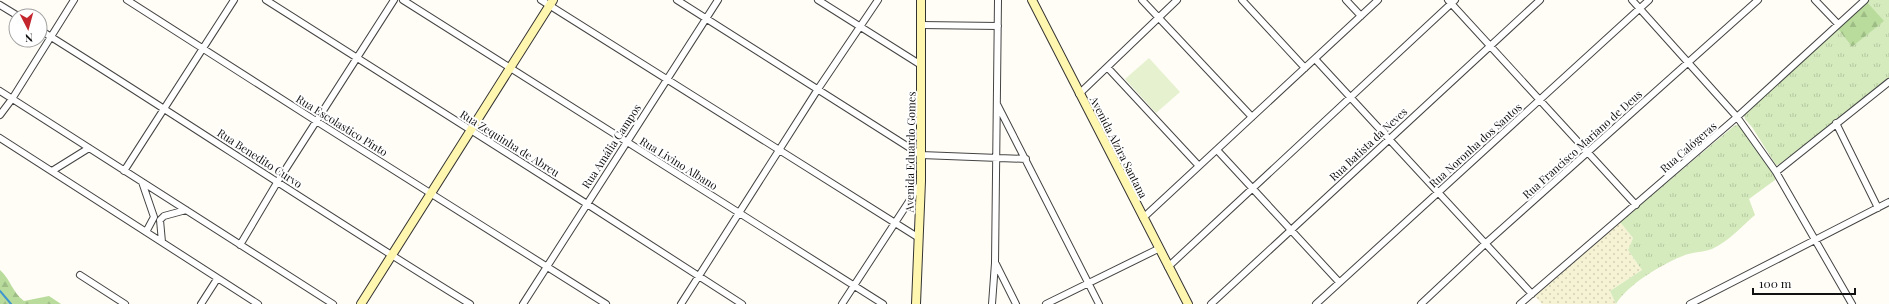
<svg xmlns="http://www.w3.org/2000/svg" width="1889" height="304" viewBox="0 0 1889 304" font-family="'Playfair Display',serif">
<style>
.farmland{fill:url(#farmland-dots)}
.grass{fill:url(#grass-tufts)}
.forest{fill:url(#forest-firs)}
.pitch{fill:#e6f2cf}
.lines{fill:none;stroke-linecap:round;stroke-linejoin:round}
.stream{stroke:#3f96cf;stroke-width:2}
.street-casing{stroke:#444;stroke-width:8}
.secondary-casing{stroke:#333;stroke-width:10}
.street{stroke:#fff;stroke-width:6}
.secondary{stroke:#fff6b0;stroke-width:8}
.labels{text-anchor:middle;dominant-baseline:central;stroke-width:4;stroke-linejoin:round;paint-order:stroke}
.street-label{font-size:11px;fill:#111;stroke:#fff}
</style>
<defs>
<pattern id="farmland-dots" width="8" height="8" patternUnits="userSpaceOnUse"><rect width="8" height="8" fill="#f6f3d4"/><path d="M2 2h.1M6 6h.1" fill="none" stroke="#d2cfb5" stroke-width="1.8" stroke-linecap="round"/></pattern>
<pattern id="grass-tufts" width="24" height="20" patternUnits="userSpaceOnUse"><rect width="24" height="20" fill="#d5ebbd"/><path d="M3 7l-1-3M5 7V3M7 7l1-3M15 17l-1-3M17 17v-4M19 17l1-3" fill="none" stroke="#b6c8a1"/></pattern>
<pattern id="forest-firs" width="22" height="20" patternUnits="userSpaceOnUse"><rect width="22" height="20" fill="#b9dc9c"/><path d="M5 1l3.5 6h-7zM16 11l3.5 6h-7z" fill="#9ebc85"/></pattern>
</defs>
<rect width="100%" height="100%" fill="#fffdf5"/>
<path class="farmland" d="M1620,222L1633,238L1628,250L1642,270L1610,291L1616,304H1542L1535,296Z"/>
<path class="grass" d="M1869,0H1889V78L1781,164L1776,165L1752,127L1745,119L1744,114L1838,29L1852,47L1883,21L1867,2Z
M1737,125H1741L1776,177L1775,180L1749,199L1755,215C1741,227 1729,241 1712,249C1704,252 1694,252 1685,255C1664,263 1628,284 1616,304L1610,291L1642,270L1628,250L1633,238L1620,222L1734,126Z"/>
<path class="forest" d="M1867,2L1884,21L1852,47L1838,29Z
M0,270C11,280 12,292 24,301L49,296L61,304H0Z"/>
<path class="pitch" d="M1149,58L1180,92L1156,113L1125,79Z"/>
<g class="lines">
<path class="stream" d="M0,291L11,304"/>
<g class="street-casing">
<path id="street" d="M127,0L316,121L606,304
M266,0L587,204L742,304
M403,0L883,304
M541,0L919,238
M677,0L921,155L1026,159
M818,0L921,65
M1142,0L1252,117
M1242,0L1305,68
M1346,0L1361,16
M1448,0L1636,205
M1632,0L1737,117L1776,172L1852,304
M1815,0L1838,24
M0,5L18,16
M921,25L998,26
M40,30C184,120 325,215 470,304
M1315,59L1532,294
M1107,67L1199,166
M0,91L333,304
M1079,94L1177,0
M997,104L1099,304
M0,115L12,99L74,0
M1836,123L1878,208
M0,138L258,304
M1217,150L1339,282
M52,171L89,148
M124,171L234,0
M1776,172L1889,82
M142,182L154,217L146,232
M1143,218L1378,0
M162,242L160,220L164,216L186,210
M240,245L278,181L394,0
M996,264L1016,304
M1168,267L1455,0
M80,275L125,304
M201,304L217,279
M523,304L718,0
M681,304L818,89L878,0
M842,304L921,183
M992,304L995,263L998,0
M1046,304L1158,249
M1211,304L1540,0
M1316,304L1649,0
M1421,304L1486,243L1758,0
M1520,304L1737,117L1865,0
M1690,304L1889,202"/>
</g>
<g class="secondary-casing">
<path id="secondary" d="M1032,0L1188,304
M361,304L553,0
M916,304L921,181V0"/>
</g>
<use href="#street" class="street"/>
<use href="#secondary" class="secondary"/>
</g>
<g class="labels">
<g class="street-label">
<text transform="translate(342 125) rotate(32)">Rua Escolastico Pinto</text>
<text transform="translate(510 143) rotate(32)">Rua Zequinha de Abreu</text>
<text transform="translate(1368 144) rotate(-43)">Rua Batista da Neves</text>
<text transform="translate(1582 144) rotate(-42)">Rua Francisco Mariano de Deus</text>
<text transform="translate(1475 145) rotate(-42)">Rua Noronha dos Santos</text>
<text transform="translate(611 146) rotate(-57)">Rua Amália Campos</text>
<text transform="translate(1119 147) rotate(63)">Avenida Alzira Santana</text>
<text transform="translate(1688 147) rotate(-41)">Rua Calógeras</text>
<text transform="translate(910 152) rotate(-89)">Avenida Eduardo Gomes</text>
<text transform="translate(260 158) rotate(33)">Rua Benedito Curvo</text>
<text transform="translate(679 163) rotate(32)">Rua Livino Albano</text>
</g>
</g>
<g transform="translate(28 28) rotate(174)"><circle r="19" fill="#ffffff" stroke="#a0a0a0"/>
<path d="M0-3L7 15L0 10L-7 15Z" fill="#c4262e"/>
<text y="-6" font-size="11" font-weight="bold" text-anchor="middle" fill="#111111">N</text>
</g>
<path d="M1753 288v6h102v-6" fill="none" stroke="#111111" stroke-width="2"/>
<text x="1759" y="288" font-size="12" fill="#111111" stroke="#ffffff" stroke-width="3" paint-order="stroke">100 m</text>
</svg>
